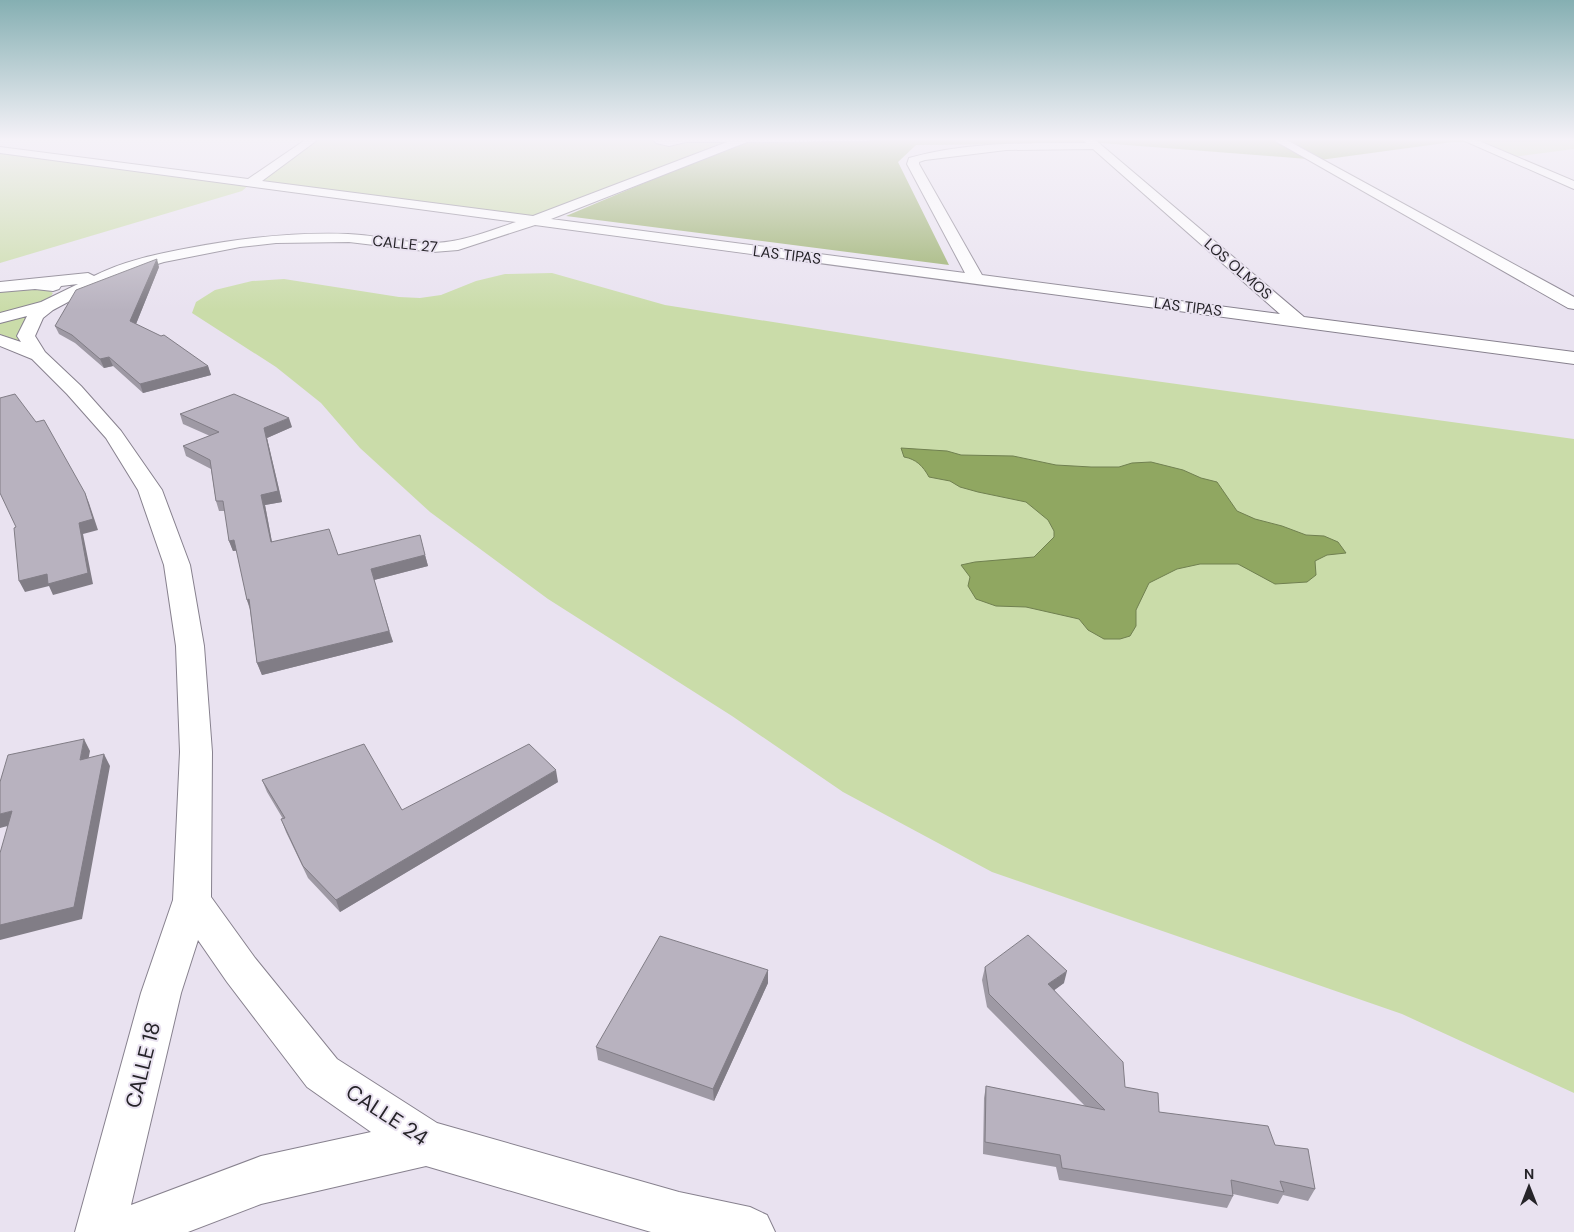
<svg xmlns="http://www.w3.org/2000/svg" width="1574" height="1232" viewBox="0 0 1574 1232" font-family="'DM Sans',sans-serif">
<style>
.green{fill:#cadca9}
.forest{fill:#97ae68}
.water{fill:#90a761;stroke:#708050}
.lines{fill:none;stroke-linecap:round;stroke-linejoin:round}
.street-casing{stroke:#87818e;stroke-width:2}
.street{fill:#fff;fill-rule:evenodd}
.wall{fill:#9e99a4}
.shaded-wall{fill:#817d86}
.building{fill:#b8b2bf;stroke:#817d86}
.labels{text-anchor:middle;dominant-baseline:central;stroke-width:4;stroke-linejoin:round;paint-order:stroke}
.far-street-label{font-size:15px;fill:#262429;stroke:#e9e2f0}
.near-street-label{font-size:21px;fill:#262429;stroke:#e9e2f0}
</style>
<rect width="100%" height="100%" fill="#e9e2f0"/>
<path class="green" d="M315,138H869L745,139L533,221L251,183L242,191L0,263V150L251,183Z
M1474,138H1574V149L1513,157Z
M552,273L665,305L1083,371L1574,439V1093L1402,1014L992,872L843,792L732,716L548,599L430,512L360,448L321,403L276,367L192,313L196,302L215,290L252,281L284,279L399,297L420,298L441,295L476,281L505,274Z
M5,289H46L53,293L48,301L0,315V290Z
M34,313L20,337V343L0,334V320Z"/>
<path class="forest" d="M747,138H1574V141L1452,142L1320,160L1101,143L916,145L898,162L949,265L566,216L746,140Z"/>
<path class="water" d="M901,448L947,451L961,455L1013,456L1056,465L1091,467H1119L1132,463L1151,462L1183,470L1201,478L1217,482L1237,511L1255,519L1282,526L1306,535L1324,536L1338,542L1346,553L1327,555L1315,561L1316,575L1307,582L1275,584L1238,564H1200L1177,569L1149,583L1136,610V626L1130,636L1120,639H1104L1088,630L1079,619L1026,607L996,606L976,599L968,586L970,577L961,565L975,562L1034,557L1054,537V531L1048,520L1026,502L978,492L960,487L950,481L929,477C923,466 916,459 904,457Z"/>
<g class="lines">
<g class="street-casing">
<path id="street" d="M308,138H320L262,181L533,216L727,142H686L669,146L656,143L652,138H874L869,141L747,142L551,219L965,273L907,164L909,158C966,142 1027,143 1086,143L1082,138H1093L1304,317L1574,352V364L535,225L458,250L433,252L349,242L276,243L240,247L164,262L115,277L53,310L43,318L35,336L45,352L81,386L121,431L162,490L190,565L204,646L212,752L211,897L255,958L337,1059L437,1123L679,1192L750,1207L767,1215L775,1232H651L426,1166L261,1204L188,1232H75L141,993L173,900L180,752L176,646L164,565L138,490L106,438L67,394L32,359L0,346V335L21,342L17,336L27,316L0,323V313L41,302L78,284L61,286L59,289L53,291L35,289L0,292V282L88,273L94,276C123,261 157,254 189,248C242,238 294,232 348,234C377,235 406,244 435,243C463,242 489,231 516,222L0,153V147L248,179ZM1093,149L1280,314L982,275L919,164V162L925,160L1006,150ZM198,940L227,982L307,1087L371,1132L261,1156L131,1205L181,993Z
M1270,138H1283L1574,297V309L1568,308Z
M1458,138H1472L1574,181V189Z"/>
</g>
<use href="#street" class="street"/>
</g>
<path class="wall" d="M159,267L136,324L208,366L211,375L143,393L113,366L104,368L75,343L59,334L55,326Z
M180,414L292,427L267,438L282,502L265,505L272,542L338,555H425L428,566L374,580L393,642L262,675L257,663L250,610L247,600L237,551H233L229,541L225,511H219L216,501L211,469L186,456L183,446L210,436L183,424Z
M262,780L402,810L558,782L340,912L308,878L286,832L281,819H283L267,792Z
M985,967L1064,983L1054,990L1125,1087L1159,1112L1275,1145L1315,1189L1308,1201L1283,1195L1278,1204L1233,1194V1196L1227,1208L1059,1180L1056,1167L983,1154L984,1098L986,1086L1085,1106L987,1007L982,980Z
M768,970V983L714,1101L598,1060L596,1047Z"/>
<path class="shaded-wall" d="M157,259L159,267L134,329L130,321Z
M109,357L113,366L104,368L100,359Z
M208,366L211,375L143,393L140,384Z
M289,418L292,427L267,438L282,502L265,505L274,553L271,542L261,495L264,428Z
M85,493L89,503L98,530L83,534L93,584L53,595L49,586L25,592L19,581L79,523Z
M234,540L238,550L233,551L229,541Z
M425,555L428,566L374,580L371,569Z
M249,599L251,611L247,600Z
M389,631L393,642L262,675L257,663Z
M84,739L90,751L86,772L80,760Z
M104,754L110,766L82,919L0,940V925Z
M556,770L558,782L340,912L336,900Z
M12,811L19,823L0,828V814Z
M768,970V983L714,1101L713,1089Z
M1067,971L1064,983L1045,997L1048,984Z"/>
<path class="building" d="M157,259L130,321L161,336L164,335L208,366L140,384L109,357L100,359L72,335L55,326L76,290Z
M15,394L36,422L44,420L85,493L93,519L79,523L88,573L48,584L47,574L19,581L14,528L16,527L0,493V398Z
M234,394L289,418L264,428L278,491L261,495L271,542L329,529L338,555L420,535L425,555L371,569L389,631L257,663L249,599L247,600L234,540L229,541L223,501H216L210,460L183,446L219,432L180,414Z
M84,739L80,760L104,754L74,907L0,925V853L12,811L0,814V782L8,755Z
M364,744L402,810L529,744L556,770L336,900L303,866L281,819L285,818L262,780Z
M1028,935L1067,971L1048,984L1123,1062L1125,1087L1158,1093L1159,1112L1268,1126L1275,1145L1308,1149L1315,1189L1280,1181L1284,1192L1231,1180L1233,1196L1062,1168L1060,1155L985,1142L986,1086L1105,1110L989,994L985,967Z
M660,936L768,970L713,1089L596,1047Z"/>
<linearGradient id="sky" x2="0" y2="1"><stop stop-color="#85afb2"/><stop offset="0.45" stop-color="#f5f2f8"/><stop offset="1" stop-color="#f5f2f8" stop-opacity="0"/></linearGradient>
<rect width="1574" height="310" fill="url(#sky)"/>
<g class="labels">
<g class="far-street-label">
<text transform="translate(405 244) rotate(6)">CALLE 27</text>
<text transform="translate(787 255) rotate(7)">LAS TIPAS</text>
<text transform="translate(1238 269) rotate(41)">LOS OLMOS</text>
<text transform="translate(1188 307) rotate(7)">LAS TIPAS</text>
</g>
<g class="near-street-label">
<text transform="translate(143 1065) rotate(-76)">CALLE 18</text>
<text transform="translate(387 1115) rotate(33)">CALLE 24</text>
</g>
</g>
<g transform="translate(1529 1187)" stroke="#e9e2f0" stroke-width="4" paint-order="stroke">
<path d="M0-4L9 19L0 12L-9 19Z" fill="#262429"/>
<text y="-8" font-size="14" font-weight="bold" text-anchor="middle" fill="#262429">N</text>
</g>
</svg>
